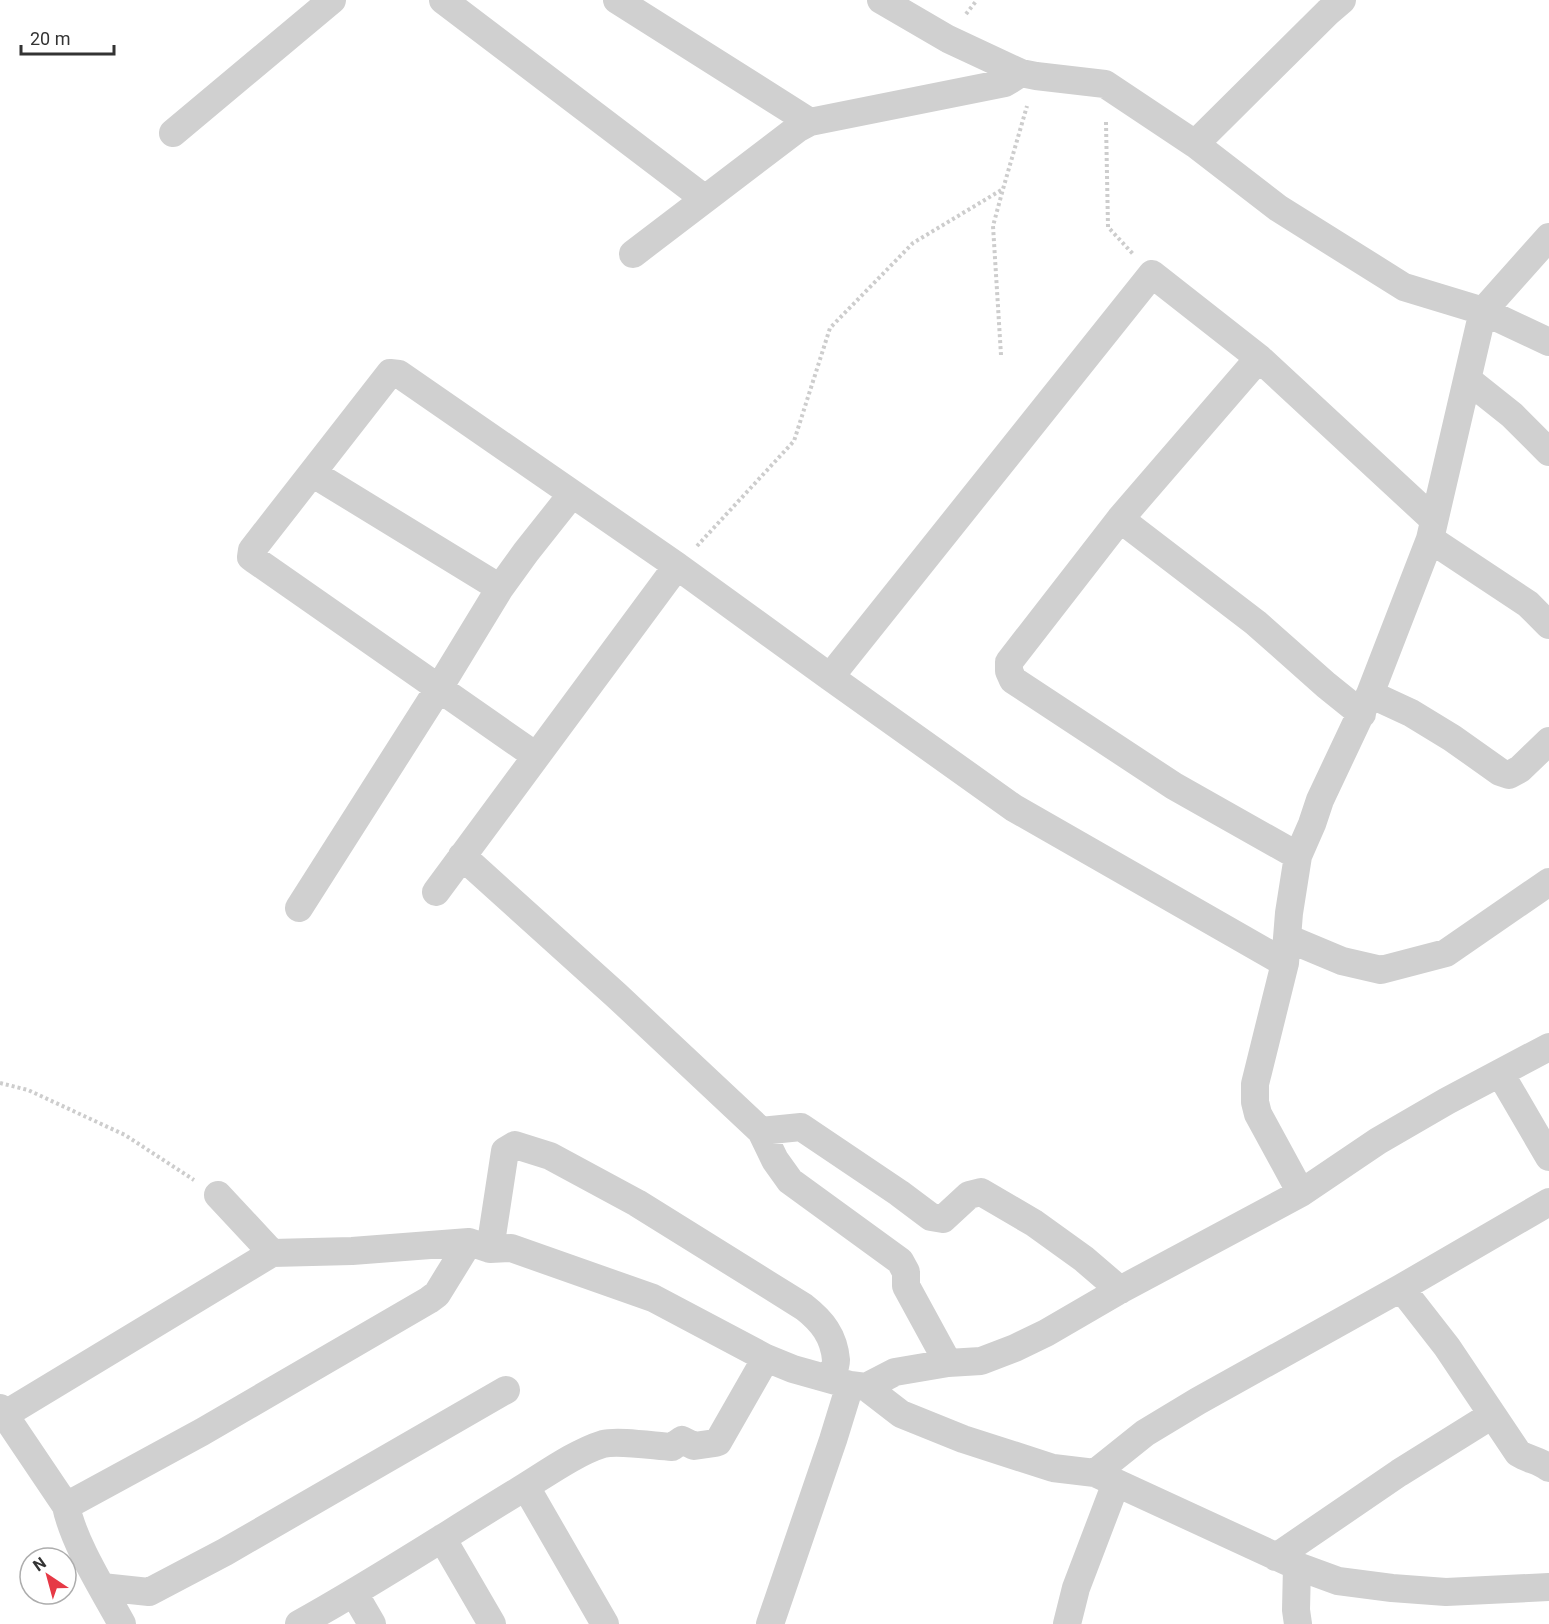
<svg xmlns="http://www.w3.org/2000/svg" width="1549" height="1624" viewBox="0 0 1549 1624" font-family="Roboto,sans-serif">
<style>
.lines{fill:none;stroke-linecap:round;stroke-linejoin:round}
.path{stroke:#cdcdcd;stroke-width:4;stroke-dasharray:3 3;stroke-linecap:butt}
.street{stroke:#d0d0d0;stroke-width:28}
</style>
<rect width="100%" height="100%" fill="#fff"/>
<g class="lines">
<path class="path" d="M966,14L977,0
M1106,122L1108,227L1133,254
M1001,355L993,226L1003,189L1027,106
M697,546L794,441L830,328L913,243L1003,189
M0,1083L28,1090L125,1135L194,1180"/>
<path class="street" d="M443,0L705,199
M617,0L810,122
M881,0L948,39L1021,73L1036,76L1105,84L1195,144L1278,208L1404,287L1483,311L1549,342
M173,133L332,0
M1195,144L1328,12L1342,0
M633,254L797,129L810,122L1005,83L1021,73
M1259,358L1120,519L1009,662V671L1013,680L1174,786L1298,856
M1468,380L1512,415L1549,452
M312,473L390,373L399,374L677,566L830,677L1014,808L1285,963
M1120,519L1256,623L1326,685L1362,714
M1430,539L1528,604L1549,625
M500,588L312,473L252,550L251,557L255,560L536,756
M830,677L1152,274L1259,358L1434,520
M1370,694L1411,713L1452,738L1500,772L1509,775L1520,769L1549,741
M462,856L616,995L761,1131L775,1160L790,1181L900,1261L906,1272V1286L948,1363
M436,892L677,566
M299,908L439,688L500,588L526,552L572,494
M1287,938L1342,961L1381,970L1446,953L1549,882
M1500,1073L1549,1157
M761,1131L801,1127L899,1193L931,1217L943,1219L969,1195L981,1192L1034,1223L1084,1259L1120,1290
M1301,1193L1258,1114L1255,1102V1084L1285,963L1289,913L1298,856L1312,824L1320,800L1370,694L1430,539L1483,311L1549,237
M218,1195L272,1253L352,1251L469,1242L490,1249L511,1248L653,1298L766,1358L793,1369L850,1385L866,1387L901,1414L963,1439L1053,1468L1095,1473L1297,1566L1338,1581L1392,1588L1446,1592L1549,1587
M490,1249L505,1151L515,1145L550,1156L637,1203L804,1307C822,1321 834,1336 836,1360C836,1366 833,1373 831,1379
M1401,1288L1447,1347L1518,1453C1529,1460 1539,1460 1549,1468
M866,1387L895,1372L948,1363L981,1361L1015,1348L1046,1333L1120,1290L1301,1193L1378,1141L1447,1101L1549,1047
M0,1408L66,1506C74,1544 103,1589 122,1624
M4,1415L272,1253
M1095,1473L1145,1433L1198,1401L1401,1288L1549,1202
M526,1487L605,1624
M66,1506L202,1432L429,1300L437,1294L469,1242
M442,1538L492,1624
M1276,1557L1399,1473L1492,1415
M1297,1566L1296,1610L1298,1624
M102,1587L149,1592L225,1552L506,1390
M354,1593L372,1624
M299,1624C373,1583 443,1537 515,1493C542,1477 574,1453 603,1444C618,1440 655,1446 672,1447L682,1440L694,1446L715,1443L718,1442L766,1358
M770,1624L833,1440L850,1385
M1067,1624L1076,1588L1116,1483"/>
</g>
<g transform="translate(48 1576) rotate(324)"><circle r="28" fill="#ffffff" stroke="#adadad" stroke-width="1.5"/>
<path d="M0-4.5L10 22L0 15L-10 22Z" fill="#e63946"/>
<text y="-9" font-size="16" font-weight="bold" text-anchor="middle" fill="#333333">N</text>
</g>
<path d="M21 45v9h93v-9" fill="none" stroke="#333333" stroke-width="3"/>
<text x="30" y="45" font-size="18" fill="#333333" stroke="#ffffff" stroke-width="4.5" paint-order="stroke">20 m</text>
</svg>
